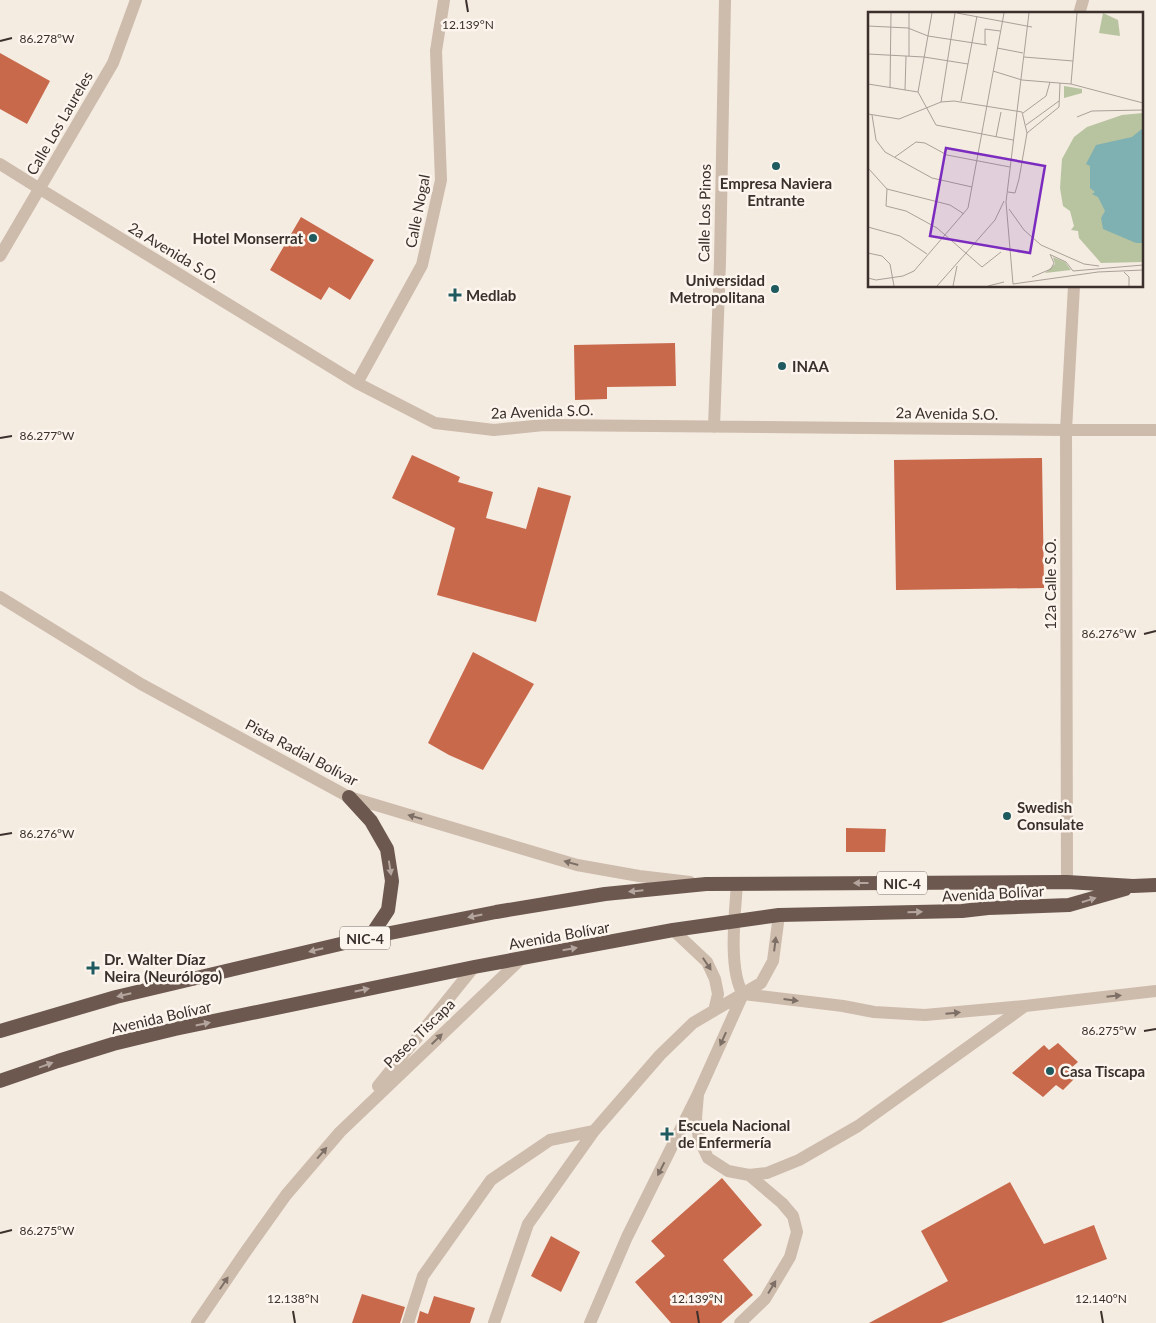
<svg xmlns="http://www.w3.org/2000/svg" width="1156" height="1323" viewBox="0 0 1156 1323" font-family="Lato,sans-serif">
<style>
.building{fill:#c8694b}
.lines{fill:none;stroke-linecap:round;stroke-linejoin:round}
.service{stroke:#cdbbac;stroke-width:12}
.minor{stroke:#cdbbac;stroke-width:12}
.tertiary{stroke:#cdbbac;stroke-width:12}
.trunk{stroke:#6c584f;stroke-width:14}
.oneway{fill:#7d6f65}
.oneway2{fill:#b4a69e}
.ticks{fill:none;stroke:#3b302b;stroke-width:2}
.poi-dot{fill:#1f5a5e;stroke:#fbf5ee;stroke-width:2}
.labels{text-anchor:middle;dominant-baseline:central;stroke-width:5;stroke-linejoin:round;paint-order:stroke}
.shield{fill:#fbf5ee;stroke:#756b66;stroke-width:1}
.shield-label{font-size:14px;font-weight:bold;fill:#3b302b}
.street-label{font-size:15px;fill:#3b302b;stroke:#fbf5ee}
.poi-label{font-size:15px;font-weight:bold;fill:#3b302b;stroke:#fbf5ee;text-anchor:start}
.inset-road{fill:none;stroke:#aaa098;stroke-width:1}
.view{fill:#7b2cbf;fill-opacity:0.15;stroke:#7b2cbf;stroke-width:2.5}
.inset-edge{fill:none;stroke:#3b302b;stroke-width:2.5}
.ticks-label{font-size:12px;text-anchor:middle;fill:#3b302b;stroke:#fbf5ee;stroke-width:5;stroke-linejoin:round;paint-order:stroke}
</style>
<rect width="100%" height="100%" fill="#f4ebe1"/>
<path class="building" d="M0,53L50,81L27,124L0,109Z
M301,217L374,260L350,300L329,287L321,300L270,270Z
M675,343L676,386L607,387V399L575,400L574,345Z
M412,455L460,477L458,482L493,492L486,518L526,529L538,487L571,496L536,622L437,595L455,528L392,498Z
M1042,458L1044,588L896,590L894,460Z
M473,652L534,684L483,770L449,755L428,743Z
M846,828L886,829L885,852H846Z
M1058,1043L1078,1062L1071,1068L1078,1075L1063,1090L1056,1085L1043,1097L1012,1073L1044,1045L1049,1050Z
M722,1178L762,1225L723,1260L753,1295L721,1323H671L635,1282L665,1256L651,1241Z
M1010,1182L1044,1244L1094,1225L1107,1259L941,1323H869L948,1281L921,1231Z
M551,1236L580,1252L561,1292L531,1276Z
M362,1294L405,1307L400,1323H352Z
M434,1296L475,1308L470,1323H417L420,1311L428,1314Z"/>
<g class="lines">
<path class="service" d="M673,930L707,962L715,979L718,994L714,1011
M698,1094L696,1118L699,1139L708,1158L728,1171L749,1175L767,1173L799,1160L858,1126L1025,1006
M408,1323L423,1276L491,1180L550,1140L594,1131L660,1055L693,1023L761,983L773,961L779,915
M494,1323L528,1224L594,1131
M590,1323L627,1237L698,1094L743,994
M740,1323L765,1299L790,1257L797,1232L793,1216L782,1203L749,1175"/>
<path class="minor" d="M1079,14L1083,0
M0,164L40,189L357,383L435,423L494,430L544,425L1066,430H1156
M0,256L113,63L136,0
M357,383L422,265L441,180L436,51L444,0
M714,427L720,261L725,0
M1067,882L1066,430L1074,286
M737,884C735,913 728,969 743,994L843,1006L874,1012L925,1015L1025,1006L1156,991"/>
<path class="tertiary" d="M0,597L141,684L349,797L577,865L639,876L690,882
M378,1086L474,967
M197,1323L244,1254L286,1195L340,1132L522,958"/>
<path class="trunk" d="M349,797L371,821L387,849L392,881L388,910L370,937
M0,1031L116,997L370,937L496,912L605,894L706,884L1067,882L1133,886L1156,885
M0,1081L58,1061L113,1044L175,1029L474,967L673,930L779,915L962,911L988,908L1069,905L1125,889"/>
</g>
<defs><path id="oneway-solid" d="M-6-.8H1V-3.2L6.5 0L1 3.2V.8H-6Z" transform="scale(1.25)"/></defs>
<g class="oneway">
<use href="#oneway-solid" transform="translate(415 817) rotate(-164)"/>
<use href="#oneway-solid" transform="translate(571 863) rotate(-164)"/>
<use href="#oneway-solid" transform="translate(775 944) rotate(-83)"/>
<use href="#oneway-solid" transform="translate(707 964) rotate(56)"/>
<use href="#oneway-solid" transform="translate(1114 996) rotate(-6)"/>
<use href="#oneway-solid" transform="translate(791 1000) rotate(7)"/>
<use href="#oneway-solid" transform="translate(953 1013) rotate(-5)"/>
<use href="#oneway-solid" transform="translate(437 1039) rotate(-44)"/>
<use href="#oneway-solid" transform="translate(723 1039) rotate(114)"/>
<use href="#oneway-solid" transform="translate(322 1153) rotate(-49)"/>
<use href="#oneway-solid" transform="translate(661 1169) rotate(117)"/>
<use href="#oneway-solid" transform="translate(224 1283) rotate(-56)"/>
<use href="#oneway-solid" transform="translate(772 1287) rotate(-59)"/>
</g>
<g class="oneway2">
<use href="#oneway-solid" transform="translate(390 868) rotate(81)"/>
<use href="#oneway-solid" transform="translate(861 883) rotate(180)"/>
<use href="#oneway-solid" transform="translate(636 891) rotate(174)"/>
<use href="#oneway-solid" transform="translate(1089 900) rotate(-17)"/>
<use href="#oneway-solid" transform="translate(915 912) rotate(-1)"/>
<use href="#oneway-solid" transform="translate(475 916) rotate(169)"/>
<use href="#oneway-solid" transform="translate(570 949) rotate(-10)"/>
<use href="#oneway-solid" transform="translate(316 950) rotate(166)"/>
<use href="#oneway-solid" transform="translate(362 990) rotate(-12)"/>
<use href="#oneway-solid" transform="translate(124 995) rotate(167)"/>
<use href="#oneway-solid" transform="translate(203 1024) rotate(-12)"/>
<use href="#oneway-solid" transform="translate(46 1065) rotate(-20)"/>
</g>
<path class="ticks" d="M466,0L468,12M0,41L12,38M0,438L12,436M1144,634L1156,631M0,835L12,833M1144,1031L1156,1029M0,1233L12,1230M293,1311L295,1323M697,1311L699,1323M1101,1311L1103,1323"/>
<g class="poi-dot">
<circle cx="776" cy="166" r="5"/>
<circle cx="313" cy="238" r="5"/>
<circle cx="775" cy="289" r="5"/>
<path d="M452.5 287.5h5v5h5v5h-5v5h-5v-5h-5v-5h5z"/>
<circle cx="782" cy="366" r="5"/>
<circle cx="1007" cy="816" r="5"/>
<path d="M90.5 960.5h5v5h5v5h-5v5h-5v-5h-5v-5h5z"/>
<circle cx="1050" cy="1071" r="5"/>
<path d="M664.5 1126.5h5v5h5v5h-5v5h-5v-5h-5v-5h5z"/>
</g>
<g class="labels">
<g class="shield">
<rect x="877" y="871.5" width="50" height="23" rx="4"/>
<rect x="340" y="926.5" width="50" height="23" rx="4"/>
</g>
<g class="shield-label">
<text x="902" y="883">NIC-4</text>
<text x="365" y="938">NIC-4</text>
</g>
<g class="street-label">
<text transform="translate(59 123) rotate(-60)">Calle Los Laureles</text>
<text transform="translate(417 211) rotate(-79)">Calle Nogal</text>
<text transform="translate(704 213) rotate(-89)">Calle Los Pinos</text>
<text transform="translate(174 252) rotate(31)">2a Avenida S.O.</text>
<text transform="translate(542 411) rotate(-2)">2a Avenida S.O.</text>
<text transform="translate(947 413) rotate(1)">2a Avenida S.O.</text>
<text transform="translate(1050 584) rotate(-90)">12a Calle S.O.</text>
<text transform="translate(302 752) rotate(28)">Pista Radial Bolívar</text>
<text transform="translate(993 893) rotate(-3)">Avenida Bolívar</text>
<text transform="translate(559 935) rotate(-10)">Avenida Bolívar</text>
<text transform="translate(161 1017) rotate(-13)">Avenida Bolívar</text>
<text transform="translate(419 1033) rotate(-44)">Paseo Tiscapa</text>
</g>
<g class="poi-label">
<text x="776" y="183" text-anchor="middle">Empresa Naviera<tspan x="776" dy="17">Entrante</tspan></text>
<text x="303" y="238" text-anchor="end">Hotel Monserrat</text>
<text x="765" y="280" text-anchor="end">Universidad<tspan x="765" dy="17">Metropolitana</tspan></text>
<text x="466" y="295">Medlab</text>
<text x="792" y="366">INAA</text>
<text x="1017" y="807">Swedish<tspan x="1017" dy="17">Consulate</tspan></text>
<text x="104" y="959">Dr. Walter Díaz<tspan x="104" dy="17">Neira (Neurólogo)</tspan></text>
<text x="1060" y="1071">Casa Tiscapa</text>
<text x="678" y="1125">Escuela Nacional<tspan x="678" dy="17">de Enfermería</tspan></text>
</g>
</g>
<g transform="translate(868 12)">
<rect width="275" height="275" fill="#f4ebe1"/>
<path d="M235,1L250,8L252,24L231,21Z" fill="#b8c4a0"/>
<path d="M196,74L214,77V81L196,86ZM275,101V250L233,251L211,226L210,219L203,218L206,214L202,199L195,194L192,176L194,147L206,125L219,115L254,103ZM185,245L197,250L203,258L177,261L187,252Z" fill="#b8c4a0"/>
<path d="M275,116V231H268L235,217L233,206L237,199L230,185L224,182L227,180L222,176V154L218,152L228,133L264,125Z" fill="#7fb0b2"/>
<path class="inset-road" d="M41,1V44M89,1L164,15M161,1L138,190L145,272L230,260L275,258M0,14L40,16L60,24L119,33M117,33V17L132,19M129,36L155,41M0,42L56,45L100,52M156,45L205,49M125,59L154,68L203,72L275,91M0,72L50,80M203,72L209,1M22,76L23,1M37,78L38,44M50,80L68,113L145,128M50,80L64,1M93,89L109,4M73,90L87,1M155,101L178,84L182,70M0,102L31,107L73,90L86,89L154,100L159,121L151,167L147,181L140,180M4,103L8,128L17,140L64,166L104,175M209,105L224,99L275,98M158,113L191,89M159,121L191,95L192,71M128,125L133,100M27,145L48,130L57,131L79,143L142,155M0,156L19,177L82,193L96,202M19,177L18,194L38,199L69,216L114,255L133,240M141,197L156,218L173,233L216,252L231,254M0,215L32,224L59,242M0,241L14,244L22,252L26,274M183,243L198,250L205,259M205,259L275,253M256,260L261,265V274M164,265L183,257L186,251L182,242M0,266L8,268L35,264L46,259L100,196L136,1M69,274L127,208L136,189M85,274L89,254M120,274L136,270"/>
<path class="view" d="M78,136L177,154L162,241L62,224Z"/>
<rect width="275" height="275" class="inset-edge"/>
</g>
<g class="ticks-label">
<text x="468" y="29">12.139°N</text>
<text x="47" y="43">86.278°W</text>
<text x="47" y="440">86.277°W</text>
<text x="1109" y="638">86.276°W</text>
<text x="47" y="838">86.276°W</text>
<text x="1109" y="1035">86.275°W</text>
<text x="47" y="1235">86.275°W</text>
<text x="293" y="1303">12.138°N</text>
<text x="697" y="1303">12.139°N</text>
<text x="1101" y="1303">12.140°N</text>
</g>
</svg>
